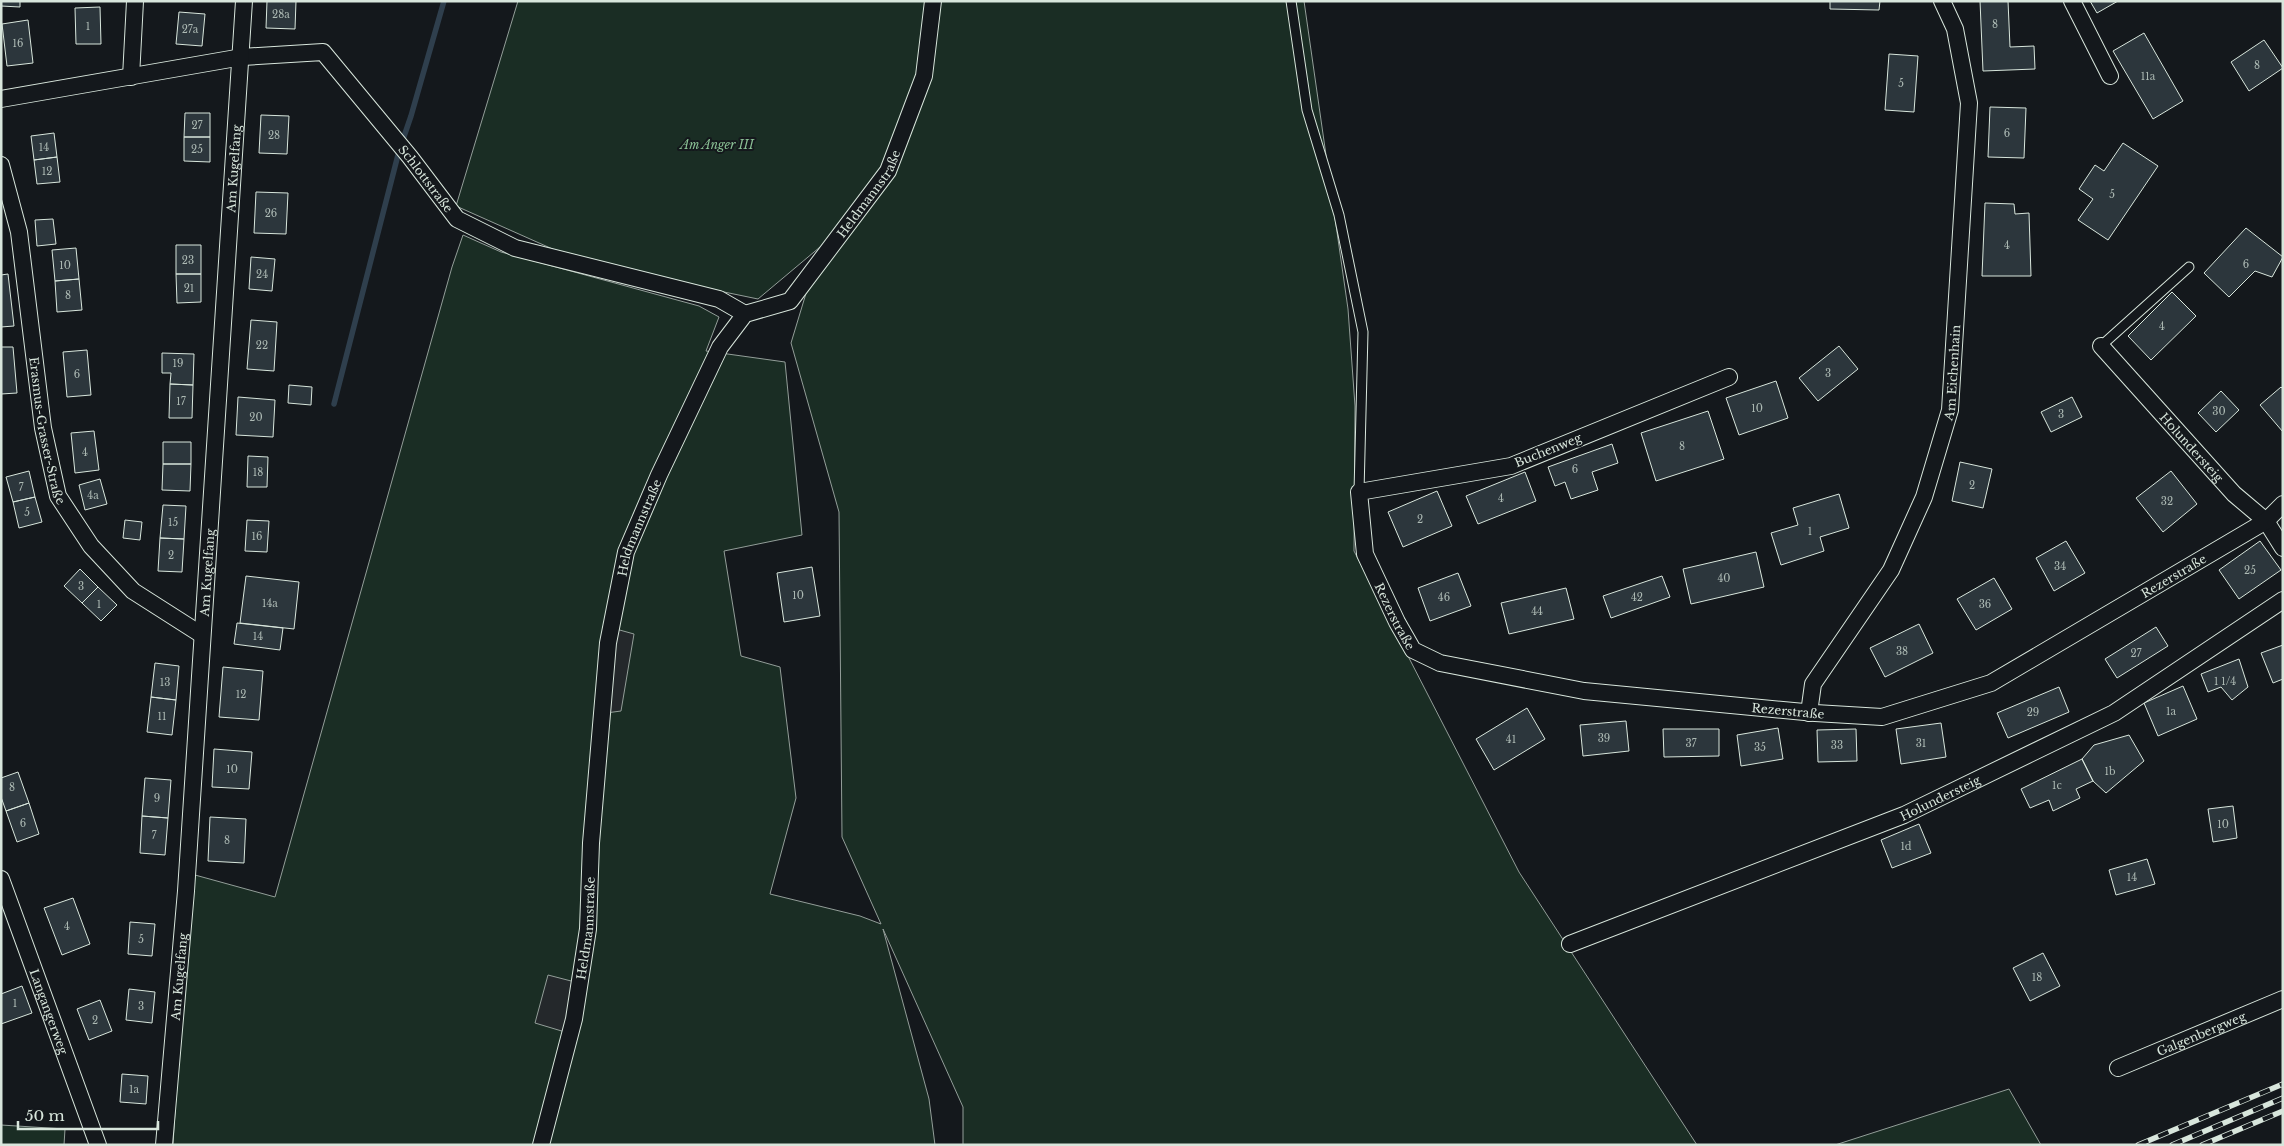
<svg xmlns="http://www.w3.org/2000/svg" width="2284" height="1146" viewBox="0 0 2284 1146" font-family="'Libre Baskerville',serif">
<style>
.green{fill:#1a2d24;stroke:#939e99}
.parking{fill:#24282b;stroke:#939e99}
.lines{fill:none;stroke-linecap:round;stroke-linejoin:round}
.stream{stroke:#2f3f4d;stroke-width:5.5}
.building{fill:#2c363c;stroke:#d8e6dc}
.lane-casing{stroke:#d8e6dc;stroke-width:11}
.street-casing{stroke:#d8e6dc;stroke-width:18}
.lane{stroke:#14181c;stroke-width:9}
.street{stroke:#14181c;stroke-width:16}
.rail-casing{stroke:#d8e6dc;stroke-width:5.5}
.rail{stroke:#14181c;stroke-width:4;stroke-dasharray:11;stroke-linecap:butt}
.labels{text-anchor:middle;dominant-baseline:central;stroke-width:4;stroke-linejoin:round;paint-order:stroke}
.number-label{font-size:10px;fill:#adbab4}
.park-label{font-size:12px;font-style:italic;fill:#8ac095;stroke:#14181c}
.street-label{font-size:12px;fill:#d8e6dc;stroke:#14181c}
</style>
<rect width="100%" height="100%" fill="#14181c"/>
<path class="green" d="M518,1H1304L1348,309L1355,406L1354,551L1519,872L1697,1145H963V1107L883,929L929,1099L935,1145H173L179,1045L195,875L275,897L452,267L463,235L501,252L699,306L719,317L706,351L785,362L802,535L724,551L741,656L780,667L796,798L770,894L860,916L881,924L842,837L839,512L791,343L820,247L758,299L584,263L456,206Z
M2009,1089L2041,1145H1835Z
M1,1125L65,1129L64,1145H1Z"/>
<path class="parking" d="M616,629L634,634L621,711L606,713Z
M548,975L575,982L565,1032L535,1023Z"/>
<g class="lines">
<path class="stream" d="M334,404L399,151L411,116L444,1"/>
</g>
<path class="building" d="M1,1H20V7L1,6Z
M267,1H296L295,29L266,28Z
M1830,1H1880L1879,10L1830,9Z
M1980,1H2008L2010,47L2034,46L2035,69L1983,71Z
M2090,1H2118L2097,13Z
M100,7L101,44H76L75,8Z
M179,12L205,14L202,46L176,44Z
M28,20L33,63L7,66L2,24Z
M2144,33L2183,101L2153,119L2113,51Z
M2264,40L2283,68L2249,91L2231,62Z
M1889,54L1918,56L1914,112L1885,110Z
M1990,107L2026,108L2024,158L1988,157Z
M185,113H210V137H184Z
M261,115L289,116L287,154L259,153Z
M54,133L57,157L34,160L31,136Z
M184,137H210V162L184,161Z
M2123,143L2158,166L2108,240L2078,220L2093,199L2079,189L2095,165L2104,171Z
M57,157L60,182L37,184L34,160Z
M256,192L288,193L286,234L254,233Z
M1985,203L2014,204L2015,214L2029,213L2031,276H1982Z
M53,219L56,244L37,246L35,220Z
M2246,228L2283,257L2272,277L2255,271L2229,297L2204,273Z
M176,245H201V274H176Z
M76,248L79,279L55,281L52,250Z
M251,257L275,259L272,291L249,289Z
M8,274L14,326L1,327V275Z
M176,274H201V302L177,303Z
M79,279L82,310L57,312L55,281Z
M2172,292L2196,316L2151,360L2128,336Z
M251,320L277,322L274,371L247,369Z
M1839,346L1858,369L1818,401L1799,378Z
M1,347H13L17,393L1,394Z
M87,350L91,395L67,397L63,352Z
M162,353L194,354L193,385L170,384L171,373H162Z
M1776,381L1788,418L1739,435L1726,398Z
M170,384L193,385L192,418H169Z
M289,385L312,387L311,405L288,403Z
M2281,387L2283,389V432L2260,405Z
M2221,391L2239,410L2216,432L2198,413Z
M238,397L275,400L273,437L236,435Z
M2072,397L2082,417L2051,432L2041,412Z
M1708,411L1724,459L1656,481L1641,433Z
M94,431L99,470L75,473L71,433Z
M163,442H191V464H163Z
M1612,444L1618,463L1592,472L1598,490L1571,499L1565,482L1555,486L1548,467Z
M248,456L268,457L267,487H247Z
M1960,462L1992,469L1983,508L1952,501Z
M163,464H191L190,491L162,490Z
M29,471L35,497L13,502L6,477Z
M2171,471L2197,504L2163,532L2136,498Z
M1525,472L1536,501L1478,524L1466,496Z
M100,479L107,504L85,510L79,485Z
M1437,491L1452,526L1403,547L1388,512Z
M1839,494L1849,528L1820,537L1824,551L1781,565L1771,533L1798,525L1793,508Z
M35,497L42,522L19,528L13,502Z
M163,505L186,506L184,539L160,538Z
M125,520L142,522L140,540L123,538Z
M247,520L269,521L267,552L245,551Z
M160,538L184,539L182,572L158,571Z
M2066,541L2085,573L2054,591L2036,558Z
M2260,541L2281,570L2239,599L2219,570Z
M1756,552L1764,587L1691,604L1683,569Z
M812,567L820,616L784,622L777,573Z
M80,569L98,587L82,603L64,586Z
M1458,573L1471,606L1430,621L1418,588Z
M246,576L299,582L294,629L240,623Z
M1662,576L1670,597L1611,618L1603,596Z
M1994,578L2012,609L1976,630L1957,599Z
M98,587L117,605L101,621L82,603Z
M1566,588L1574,619L1509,634L1501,603Z
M237,623L283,628L280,650L234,644Z
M1919,624L1933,653L1885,677L1870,648Z
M2156,627L2168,646L2117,678L2105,659Z
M2283,645V679L2273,683L2261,653Z
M2239,659L2248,687L2232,700L2221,687L2208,692L2201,674Z
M155,663L179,666L176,700L151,697Z
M223,667L263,671L259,720L219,717Z
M2183,686L2197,719L2158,736L2144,703Z
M2059,687L2069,712L2008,738L1997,713Z
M151,697L176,700L172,735L147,732Z
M1527,708L1545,739L1494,770L1476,739Z
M1626,721L1629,751L1583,756L1580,725Z
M1941,723L1946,757L1901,764L1896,729Z
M1778,728L1783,759L1741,766L1737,735Z
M1663,729H1719V756L1664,757Z
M1856,729L1857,761L1818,762L1817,730Z
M2129,735L2144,761L2106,793L2093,781L2082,759L2094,745Z
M214,749L252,752L249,789L212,787Z
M2082,759L2093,781L2076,789L2080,798L2053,811L2049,800L2030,808L2021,789Z
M18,772L29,803L6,811L1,797V778Z
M145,778L171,780L168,818L142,816Z
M29,803L39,834L17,842L6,811Z
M2233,806L2237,838L2213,842L2208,809Z
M142,816L168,818L165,855L140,853Z
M210,817L246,819L244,863L208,861Z
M1919,824L1931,853L1892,868L1881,840Z
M2147,859L2155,884L2116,895L2109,870Z
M73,898L90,944L62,955L44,908Z
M130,922L155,924L152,956L128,954Z
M2043,953L2060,986L2030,1001L2013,968Z
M22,986L32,1013L1,1024V994Z
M129,989L155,992L152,1023L126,1020Z
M100,1000L112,1031L89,1040L77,1009Z
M122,1074L148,1076L146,1104L120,1102Z"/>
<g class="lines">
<g class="lane-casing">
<path id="lane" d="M1291,1L1307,110L1339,215L1363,332L1359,492
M2101,346L2189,267"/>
</g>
<g class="street-casing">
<g id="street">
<path d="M2072,1L2110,76"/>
<path d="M131,77L135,1"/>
<path id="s1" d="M1,99L242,57L323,52L410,157L457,219L515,248L719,299L745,314"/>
<path id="s2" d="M1,165L19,232L43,428L58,496L91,546L133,591L202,635"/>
<path id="s3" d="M2101,346L2234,494L2266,521L2283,548"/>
<path id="s4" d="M1729,377L1511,466L1359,492L1365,554L1397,622L1413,650L1440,663L1584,691L1815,713L1882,717L1991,683L2266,521L2283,504"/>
<path id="s5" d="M1809,713L1813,684L1891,570L1924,497L1950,410L1969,103L1955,29L1942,1"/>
<path id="s6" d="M1,879L98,1145"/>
<path id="s7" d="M1570,944L1904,815L2114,713L2283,600"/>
<path id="s8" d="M2118,1068L2283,999"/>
<path id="s9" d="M164,1145L186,891L244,1"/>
<path id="s10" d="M541,1145L574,1019L588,929L591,843L608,643L626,552L659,475L720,347L745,314L790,301L888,171L924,76L933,1"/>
</g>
</g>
<use href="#lane" class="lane"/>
<use href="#street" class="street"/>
<g class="rail-casing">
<path id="rail" d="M2138,1145L2283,1084
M2172,1145L2283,1098
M2202,1145L2283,1111"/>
</g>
<use href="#rail" class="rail"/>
</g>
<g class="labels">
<g class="number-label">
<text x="281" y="14">28a</text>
<text x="1995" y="24">8</text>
<text x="88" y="26">1</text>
<text x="190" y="29">27a</text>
<text x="18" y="43">16</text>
<text x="2257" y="65">8</text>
<text x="2148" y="76">11a</text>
<text x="1901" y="83">5</text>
<text x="197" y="125">27</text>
<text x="2007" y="133">6</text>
<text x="274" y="135">28</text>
<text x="44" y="147">14</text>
<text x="197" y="149">25</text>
<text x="47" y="171">12</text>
<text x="2112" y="194">5</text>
<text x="271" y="213">26</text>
<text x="2007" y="245">4</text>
<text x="188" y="260">23</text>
<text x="2246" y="264">6</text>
<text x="65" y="265">10</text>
<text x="262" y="274">24</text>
<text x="189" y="288">21</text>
<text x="68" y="295">8</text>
<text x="2162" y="326">4</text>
<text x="262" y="345">22</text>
<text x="178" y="363">19</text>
<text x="1828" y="373">3</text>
<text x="77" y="374">6</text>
<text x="181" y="401">17</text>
<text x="1757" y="408">10</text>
<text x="2219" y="411">30</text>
<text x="2061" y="414">3</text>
<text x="256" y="417">20</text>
<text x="1682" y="446">8</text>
<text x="85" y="452">4</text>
<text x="1575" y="469">6</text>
<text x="258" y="472">18</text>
<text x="1972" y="485">2</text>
<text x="21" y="487">7</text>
<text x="93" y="495">4a</text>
<text x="1501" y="498">4</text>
<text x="2167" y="501">32</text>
<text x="27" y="512">5</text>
<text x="1420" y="519">2</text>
<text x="173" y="522">15</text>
<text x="1810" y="531">1</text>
<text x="257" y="536">16</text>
<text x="171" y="555">2</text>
<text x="2060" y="566">34</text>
<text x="2250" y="570">25</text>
<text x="1724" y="578">40</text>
<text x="81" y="586">3</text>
<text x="798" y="595">10</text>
<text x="1444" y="597">46</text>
<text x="1637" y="597">42</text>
<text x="270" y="603">14a</text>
<text x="99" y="604">1</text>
<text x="1985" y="604">36</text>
<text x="1537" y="611">44</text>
<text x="258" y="636">14</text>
<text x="1902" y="651">38</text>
<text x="2136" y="653">27</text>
<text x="2225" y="681">1 1/4</text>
<text x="165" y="682">13</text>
<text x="241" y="694">12</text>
<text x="2171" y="711">1a</text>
<text x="2033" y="712">29</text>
<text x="162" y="716">11</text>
<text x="1604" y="738">39</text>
<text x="1511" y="739">41</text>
<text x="1691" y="743">37</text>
<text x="1921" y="743">31</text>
<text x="1837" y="745">33</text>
<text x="1760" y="747">35</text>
<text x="232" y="769">10</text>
<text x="2110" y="771">1b</text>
<text x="2057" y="785">1c</text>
<text x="12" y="787">8</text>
<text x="157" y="798">9</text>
<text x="23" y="823">6</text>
<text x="2223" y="824">10</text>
<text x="154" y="835">7</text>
<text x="227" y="840">8</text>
<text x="1906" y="846">1d</text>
<text x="2132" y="877">14</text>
<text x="67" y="926">4</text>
<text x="141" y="939">5</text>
<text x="2037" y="977">18</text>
<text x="15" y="1003">1</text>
<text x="141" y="1006">3</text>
<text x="95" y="1020">2</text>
<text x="134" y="1089">1a</text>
</g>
<g class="park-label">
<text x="717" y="144">Am Anger III</text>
</g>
<g class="street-label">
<text stroke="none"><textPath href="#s9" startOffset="979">Am Kugelfang</textPath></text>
<text stroke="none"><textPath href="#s1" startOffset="489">Schlottstraße</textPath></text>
<text stroke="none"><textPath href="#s10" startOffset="1048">Heldmannstraße</textPath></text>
<text stroke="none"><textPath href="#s5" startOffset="376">Am Eichenhain</textPath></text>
<text stroke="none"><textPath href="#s2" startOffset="270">Erasmus-Grasser-Straße</textPath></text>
<text stroke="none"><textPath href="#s3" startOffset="136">Holundersteig</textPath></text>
<text transform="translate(1548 450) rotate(-22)">Buchenweg</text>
<text stroke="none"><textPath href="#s10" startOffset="628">Heldmannstraße</textPath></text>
<text stroke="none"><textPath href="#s9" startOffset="574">Am Kugelfang</textPath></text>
<text stroke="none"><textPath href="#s4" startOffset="1361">Rezerstraße</textPath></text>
<text stroke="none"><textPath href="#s4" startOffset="521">Rezerstraße</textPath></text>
<text stroke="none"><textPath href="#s4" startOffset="941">Rezerstraße</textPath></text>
<text stroke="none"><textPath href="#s7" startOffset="398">Holundersteig</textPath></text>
<text stroke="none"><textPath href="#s10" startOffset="222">Heldmannstraße</textPath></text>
<text stroke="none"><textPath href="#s9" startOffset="169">Am Kugelfang</textPath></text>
<text stroke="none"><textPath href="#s6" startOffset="141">Langangerweg</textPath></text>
<text stroke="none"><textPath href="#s8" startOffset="90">Galgenbergweg</textPath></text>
</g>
</g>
<rect width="2284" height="1146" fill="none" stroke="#d8e6dc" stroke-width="5"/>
<path d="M18 1121v8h140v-8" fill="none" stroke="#d8e6dc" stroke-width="2.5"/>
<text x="25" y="1121" font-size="15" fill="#d8e6dc" stroke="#14181c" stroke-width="4" paint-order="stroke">50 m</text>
</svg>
